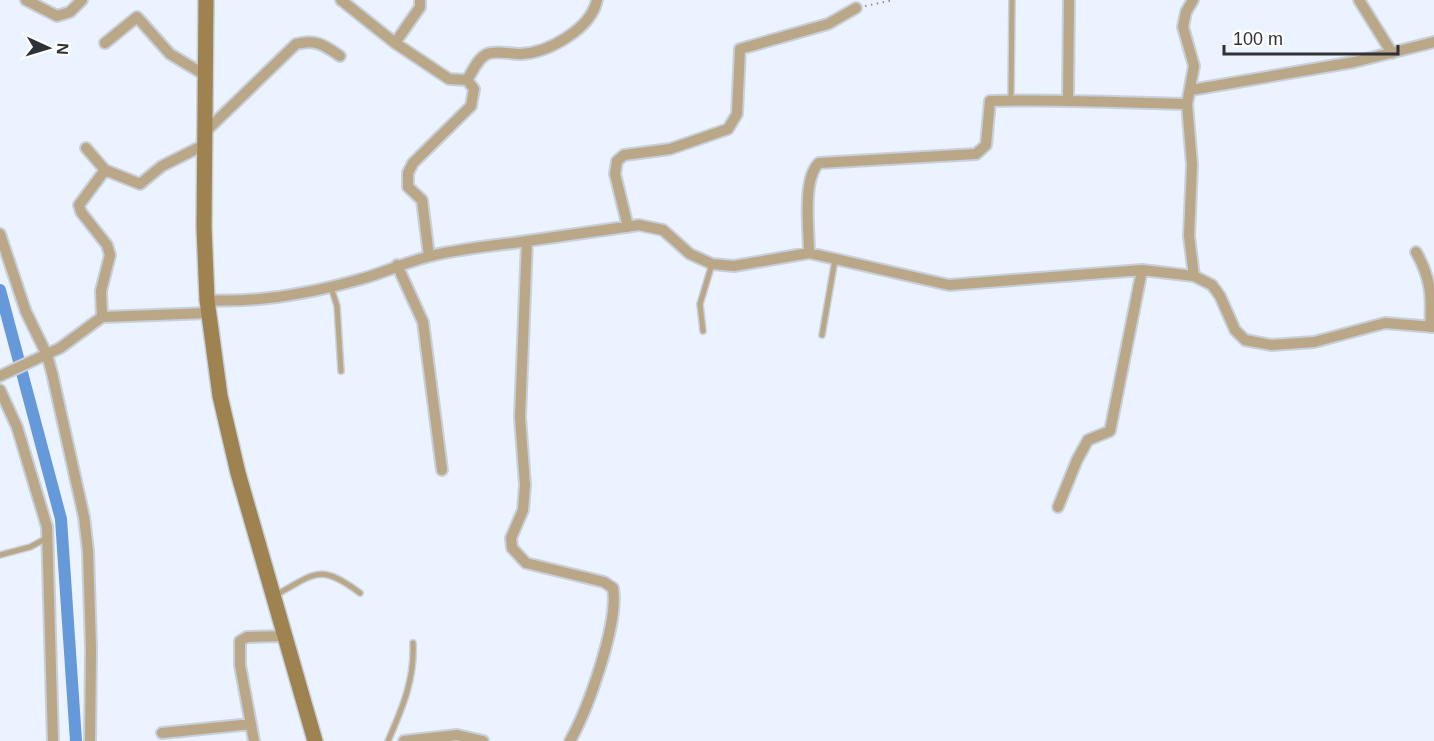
<svg xmlns="http://www.w3.org/2000/svg" width="1434" height="741" viewBox="0 0 1434 741" font-family="Helvetica,sans-serif">
<style>
.lines{fill:none;stroke-linecap:round;stroke-linejoin:round}
.canal{stroke:#6599d9;stroke-width:12}
.service-casing{stroke:#c8d0db;stroke-width:8}
.minor-casing{stroke:#c8d0db;stroke-width:14}
.secondary-casing{stroke:#c8d0db;stroke-width:18}
.path{stroke:#8b919a;stroke-width:2;stroke-dasharray:1.5 4.5;stroke-linecap:butt}
.service{stroke:#baa787;stroke-width:5}
.minor{stroke:#baa787;stroke-width:10}
.secondary{stroke:#9e8351;stroke-width:15}
</style>
<rect width="100%" height="100%" fill="#eaf3ff"/>
<g class="lines">
<path class="canal" d="M0,290L61,519L76,741"/>
<g class="service-casing">
<path id="service" d="M1011,100L1012,0
M331,287L337,306L341,371
M703,331L700,304L712,264
M822,335L835,260
M0,555L30,547L47,538
M274,596C315,574 319,562 360,593
M388,741C402,709 415,679 413,643"/>
</g>
<g class="minor-casing">
<path id="minor" d="M26,0L57,16L70,12L82,0
M341,0L395,43L449,79L467,80C473,71 477,59 487,54C497,50 510,54 520,54C548,53 591,29 597,0
M1193,0L1186,12L1183,27L1194,66L1187,104L1192,165L1189,236L1194,276
M1359,0L1392,53
M105,43L137,17L170,54L205,75
M395,43L420,7V0
M1191,90L1354,62L1434,42
M1068,99L1069,0
M205,132L296,44C316,39 324,45 340,56
M86,148L105,170L140,184L162,166L204,145
M628,227L615,174L617,161L624,155L670,149L728,129L737,114L740,49L828,24L856,8
M0,234L26,312L47,355L52,373L84,517L88,551L91,649L90,741
M527,241L639,225L663,230L690,254L712,264L734,266L809,253L949,285L1142,270L1194,276L1212,285L1220,296L1235,330L1245,340L1272,345L1314,342L1385,323L1434,327
M1416,252C1431,278 1432,297 1430,327
M809,253C809,229 802,179 819,163L976,154L986,145L990,101C1056,99 1121,103 1187,104
M429,256L422,200L408,187V173L413,163L471,106L474,89L467,80
M397,265L423,322L442,470
M207,300C258,303 312,293 361,279C383,273 404,263 427,257C459,248 494,246 527,241L520,417L525,485L523,510L511,538L512,548L526,563L604,582L613,588C619,623 588,709 570,741
M102,317L101,291L110,255L107,245L81,212L79,205L105,170
M0,376L60,348L102,317L208,313
M0,390L17,427L47,527L53,741
M1058,507L1077,460L1088,440L1110,431L1142,270
M162,733L251,724
M254,741L240,665V641L247,637L286,636
M404,741L457,735L483,741"/>
</g>
<g class="secondary-casing">
<path id="secondary" d="M206,0L204,227L207,300L220,396L238,473L315,741"/>
</g>
<path class="path" d="M865,6L893,0"/>
<use href="#service" class="service"/>
<use href="#minor" class="minor"/>
<use href="#secondary" class="secondary"/>
</g>
<g transform="translate(48 48) rotate(94)" stroke="#ffffff" stroke-width="4.5" paint-order="stroke">
<path d="M0-4.5L10 22L0 15L-10 22Z" fill="#2e3136"/>
<text y="-9" font-size="16" font-weight="bold" text-anchor="middle" fill="#2e3136">N</text>
</g>
<path d="M1224 45v9h174v-9" fill="none" stroke="#2e3136" stroke-width="3"/>
<text x="1233" y="45" font-size="18" fill="#2e3136" stroke="#ffffff" stroke-width="4.5" paint-order="stroke">100 m</text>
</svg>
